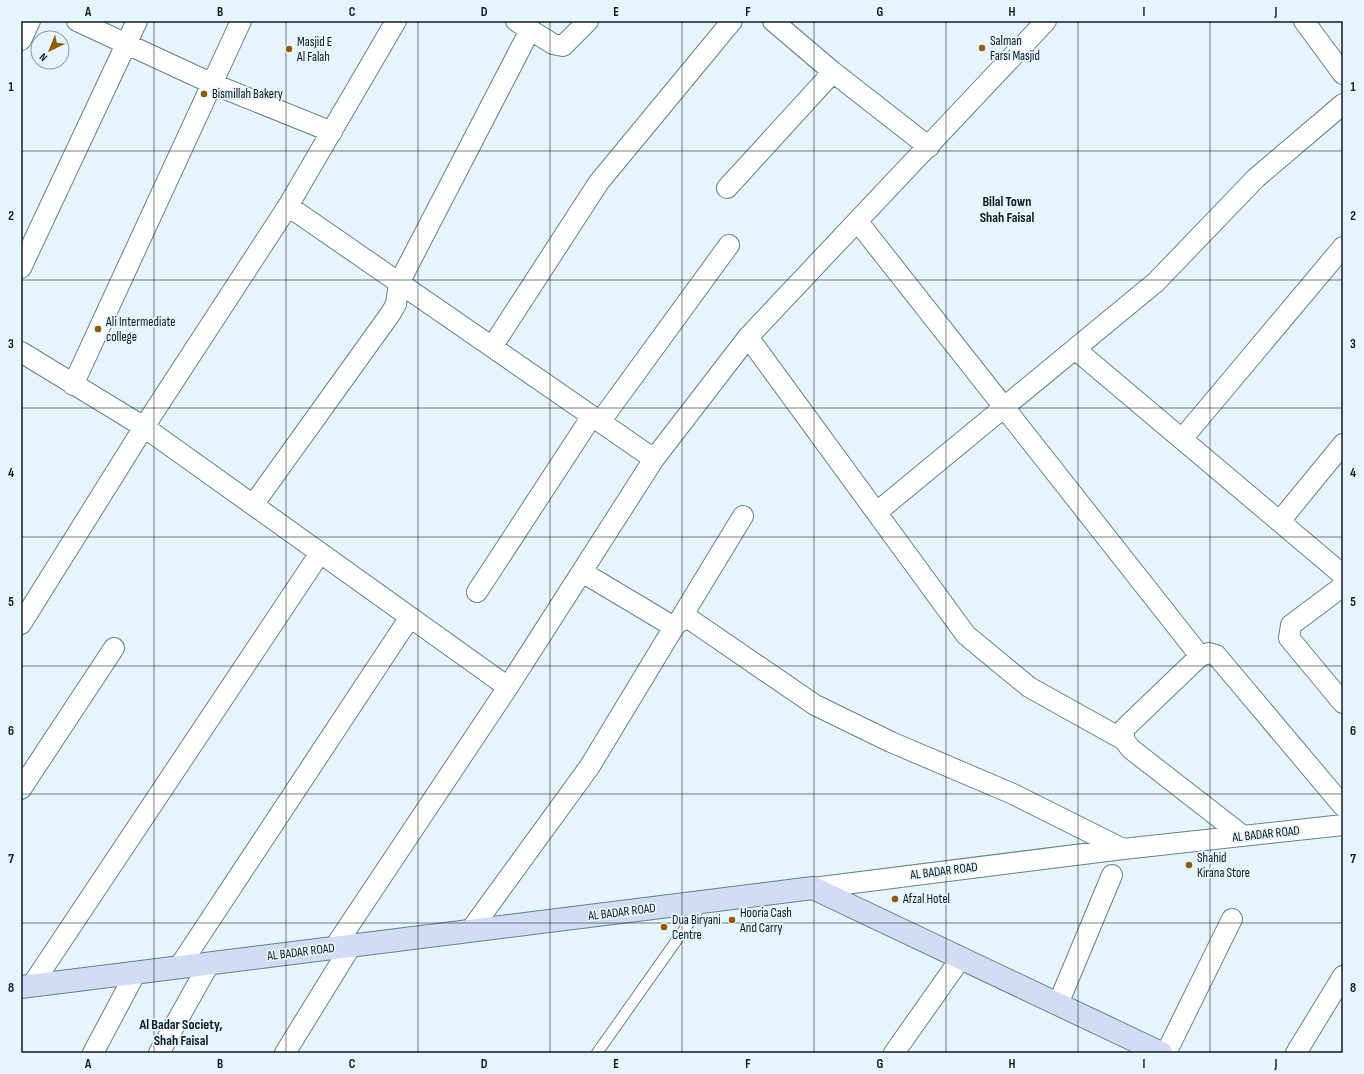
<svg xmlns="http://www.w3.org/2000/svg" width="1364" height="1074" viewBox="0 0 1364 1074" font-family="'Sofia Sans Condensed',sans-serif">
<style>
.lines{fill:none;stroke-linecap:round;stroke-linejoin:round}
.lane-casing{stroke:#648191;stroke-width:12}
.street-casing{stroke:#648191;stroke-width:22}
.secondary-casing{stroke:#648191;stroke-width:24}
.lane{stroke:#fff;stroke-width:10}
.street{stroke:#fff;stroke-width:20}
.secondary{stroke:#d2dcf3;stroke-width:22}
.grid{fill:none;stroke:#0d191f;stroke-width:1;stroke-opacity:0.55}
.poi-dot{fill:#8e5c08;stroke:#e7f4fb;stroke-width:1.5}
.labels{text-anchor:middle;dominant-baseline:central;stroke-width:3.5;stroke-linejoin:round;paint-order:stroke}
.poi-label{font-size:13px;fill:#0d191f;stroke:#e7f4fb;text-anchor:start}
.street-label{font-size:13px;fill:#0d191f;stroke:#e7f4fb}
.neighbourhood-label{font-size:14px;font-weight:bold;fill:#0d191f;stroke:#e7f4fb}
.neatline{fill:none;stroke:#0d191f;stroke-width:1.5}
.grid-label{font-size:13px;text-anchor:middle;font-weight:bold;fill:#0d191f}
</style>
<rect width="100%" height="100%" fill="#e7f4fb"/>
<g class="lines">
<g class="lane-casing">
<path id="lane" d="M597,1053L703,903"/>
</g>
<g class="street-casing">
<path id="street" d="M77,21L213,84L332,132
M516,21L553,44L563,46L588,21
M773,21L833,72L929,147
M1304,21L1343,74
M21,40L30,21
M727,188L833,72
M288,206L654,459
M858,222L1200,656
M21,268L137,21
M748,337L966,635L1029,687L1124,740L1131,749L1243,836
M492,347L599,182L732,21
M1075,349L1343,575
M21,352L144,427L508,687
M73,385L241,21
M600,422L729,245
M1182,439L1343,247
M253,505L391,313L396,304L399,283L530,30
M877,512L1156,282L1256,178L1343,104
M1280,521L1343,444
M582,572L674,627
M1343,586L1291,625L1289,638L1343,703
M477,592L592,416
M681,618L743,516
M21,624L144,427L288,206L396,21
M1124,740V729L1200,656L1209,653L1216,655L1343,806
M21,789L114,648
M813,888L1123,849L1343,825
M470,931L590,766L674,627C679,621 683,619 691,620L815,705L891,742L1013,794L1123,849
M334,948L508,687L654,459L748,337L1046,21
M179,967L410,617
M32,985L320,553
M1058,1004L1112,875
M93,1053L135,974
M159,1053L209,964
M285,1053L351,946
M894,1053L961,958
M1166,1053L1232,919
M1296,1053L1343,976"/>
</g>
<g class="secondary-casing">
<path id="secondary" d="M21,987L813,888L1161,1053"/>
</g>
<use href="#lane" class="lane"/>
<use href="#street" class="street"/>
<use href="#secondary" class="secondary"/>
</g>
<path class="grid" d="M154,21V1053M286,21V1053M418,21V1053M550,21V1053M682,21V1053M814,21V1053M946,21V1053M1078,21V1053M1210,21V1053M21,151H1343M21,280H1343M21,408H1343M21,537H1343M21,666H1343M21,794H1343M21,923H1343"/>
<g class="poi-dot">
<circle cx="982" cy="48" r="4"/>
<circle cx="289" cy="49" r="4"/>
<circle cx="204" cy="94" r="4"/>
<circle cx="98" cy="329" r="4"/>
<circle cx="1189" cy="865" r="4"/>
<circle cx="895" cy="899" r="4"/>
<circle cx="732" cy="920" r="4"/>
<circle cx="664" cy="927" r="4"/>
</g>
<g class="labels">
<g class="poi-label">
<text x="990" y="41">Salman<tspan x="990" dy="15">Farsi Masjid</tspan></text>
<text x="297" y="42">Masjid E<tspan x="297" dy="15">Al Falah</tspan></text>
<text x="212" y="94">Bismillah Bakery</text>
<text x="106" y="322">Ali Intermediate<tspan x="106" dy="15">college</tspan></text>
<text x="1197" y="858">Shahid<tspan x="1197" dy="15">Kirana Store</tspan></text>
<text x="903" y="899">Afzal Hotel</text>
<text x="740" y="913">Hooria Cash<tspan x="740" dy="15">And Carry</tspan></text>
<text x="672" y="920">Dua Biryani<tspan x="672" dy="15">Centre</tspan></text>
</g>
<g class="street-label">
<text transform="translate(1266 834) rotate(-6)">AL BADAR ROAD</text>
<text transform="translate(944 871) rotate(-7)">AL BADAR ROAD</text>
<text transform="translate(622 912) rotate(-7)">AL BADAR ROAD</text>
<text transform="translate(301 952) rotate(-7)">AL BADAR ROAD</text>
</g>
<g class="neighbourhood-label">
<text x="1007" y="201">Bilal Town<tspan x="1007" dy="16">Shah Faisal</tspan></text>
<text x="181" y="1024">Al Badar Society,<tspan x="181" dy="16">Shah Faisal</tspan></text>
</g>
</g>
<rect width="1364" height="1074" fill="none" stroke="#e7f4fb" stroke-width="44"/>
<g transform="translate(50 50) rotate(223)"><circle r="19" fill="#e7f4fb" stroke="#909ca3"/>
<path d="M0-3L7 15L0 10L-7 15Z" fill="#8e5c08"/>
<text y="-6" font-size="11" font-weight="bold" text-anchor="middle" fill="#0d191f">N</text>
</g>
<rect x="22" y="22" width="1320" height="1030" class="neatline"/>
<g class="grid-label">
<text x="88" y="16">A</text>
<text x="220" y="16">B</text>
<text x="352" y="16">C</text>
<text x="484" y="16">D</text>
<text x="616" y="16">E</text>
<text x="748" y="16">F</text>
<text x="880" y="16">G</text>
<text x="1012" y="16">H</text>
<text x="1144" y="16">I</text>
<text x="1276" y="16">J</text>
<text x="11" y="91">1</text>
<text x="1353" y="91">1</text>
<text x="11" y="220">2</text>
<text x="1353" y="220">2</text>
<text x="11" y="348">3</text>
<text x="1353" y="348">3</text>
<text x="11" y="477">4</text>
<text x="1353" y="477">4</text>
<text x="11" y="606">5</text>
<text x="1353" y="606">5</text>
<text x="11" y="735">6</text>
<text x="1353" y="735">6</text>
<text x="11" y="863">7</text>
<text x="1353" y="863">7</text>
<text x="11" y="992">8</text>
<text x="1353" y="992">8</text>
<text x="88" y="1068">A</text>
<text x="220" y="1068">B</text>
<text x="352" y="1068">C</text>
<text x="484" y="1068">D</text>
<text x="616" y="1068">E</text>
<text x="748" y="1068">F</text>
<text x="880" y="1068">G</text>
<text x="1012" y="1068">H</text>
<text x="1144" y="1068">I</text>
<text x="1276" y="1068">J</text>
</g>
</svg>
